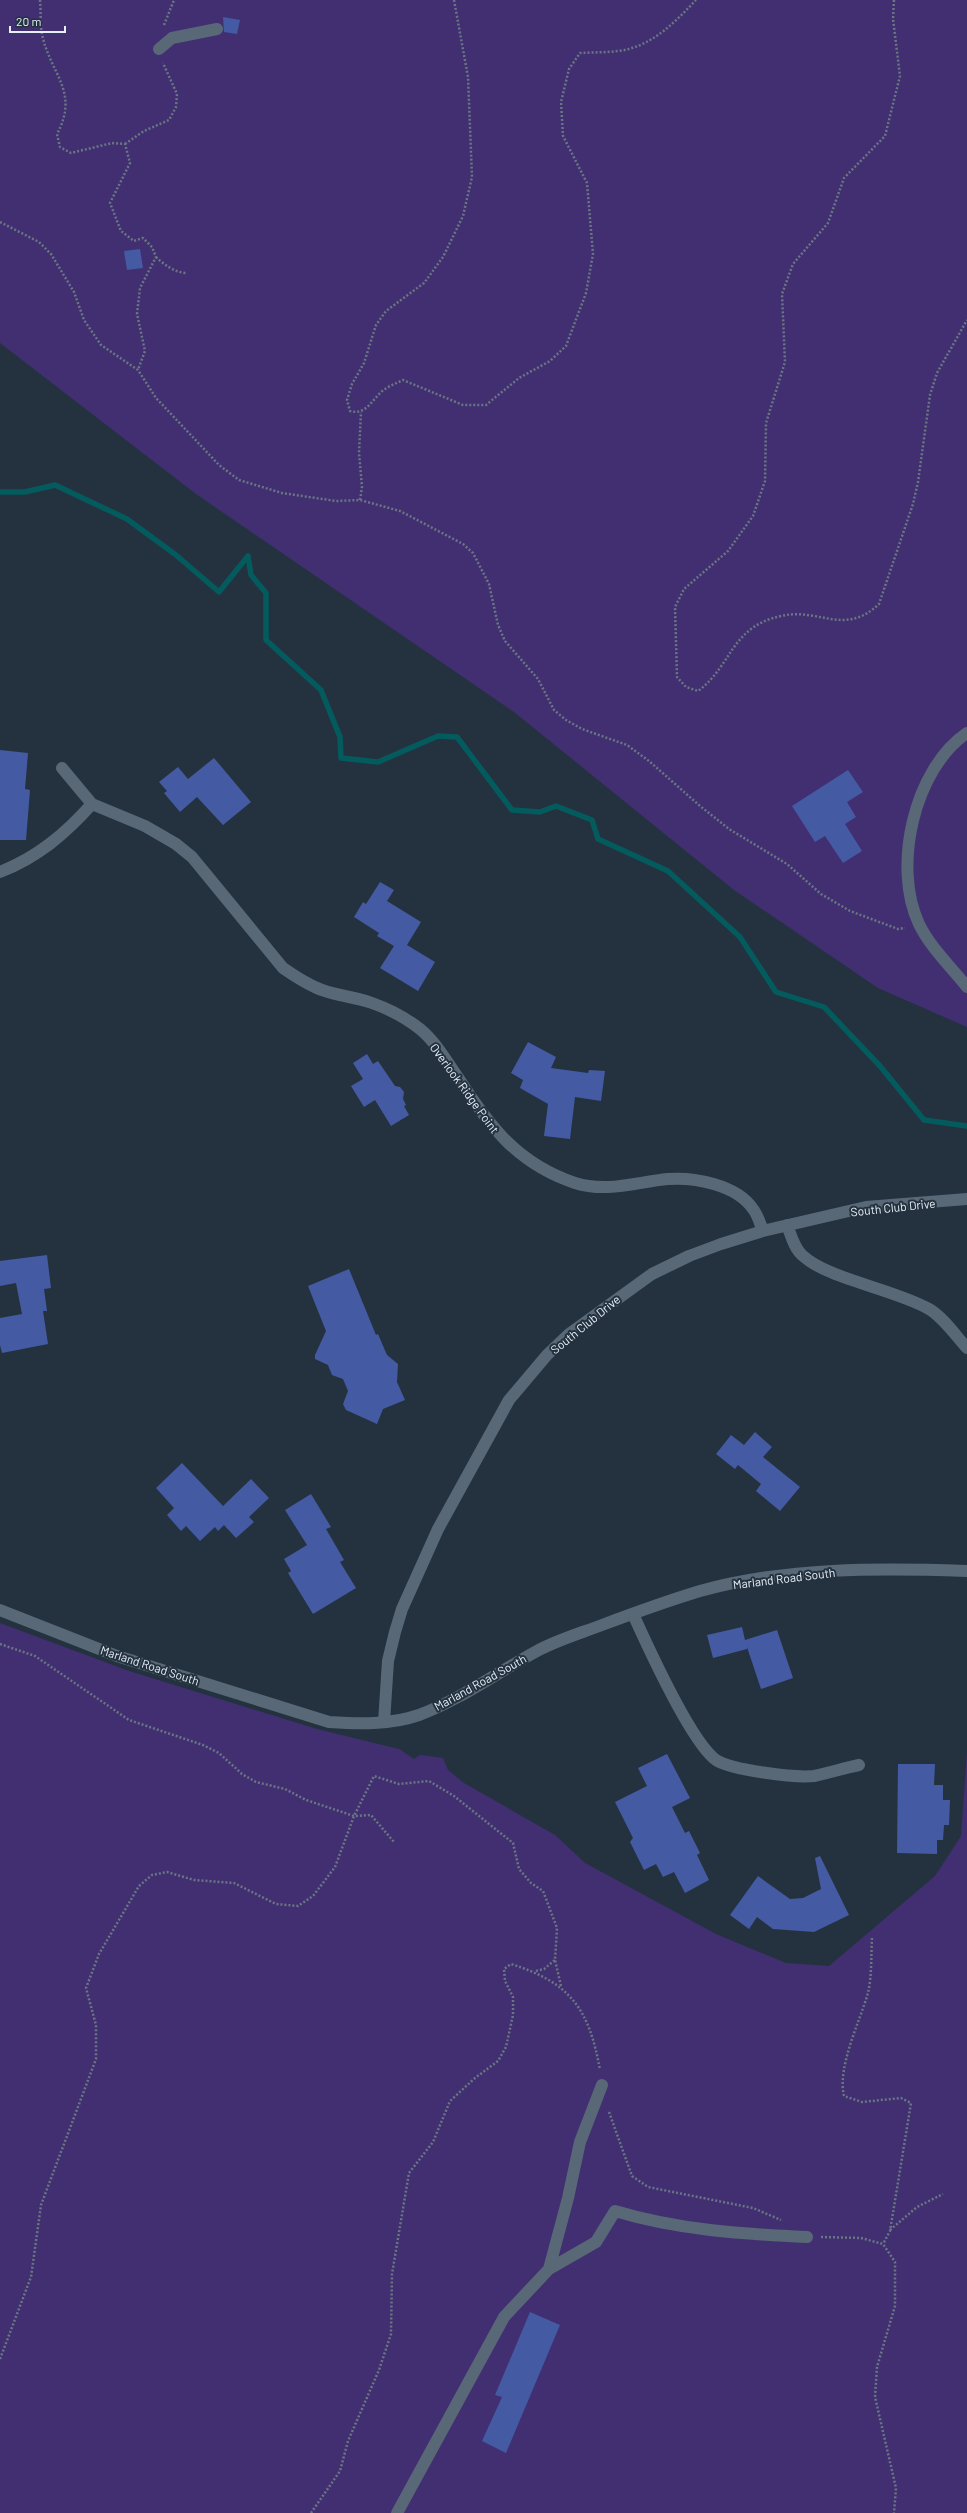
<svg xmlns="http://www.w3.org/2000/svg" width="967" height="2513" viewBox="0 0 967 2513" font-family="Barlow,sans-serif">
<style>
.green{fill:#412f72}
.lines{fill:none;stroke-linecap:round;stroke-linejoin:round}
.stream{stroke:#035b5e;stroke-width:5.5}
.building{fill:#445aa3}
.path{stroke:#6a7682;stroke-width:2.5;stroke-dasharray:2 2;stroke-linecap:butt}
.minor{stroke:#586876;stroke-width:12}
.labels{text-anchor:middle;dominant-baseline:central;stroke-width:4;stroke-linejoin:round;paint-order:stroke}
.street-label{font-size:12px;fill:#e6eff8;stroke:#24323f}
</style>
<rect width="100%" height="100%" fill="#24323f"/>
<path class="green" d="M0,0H967V1027L878,988L734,890L514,712L196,494L0,343Z
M0,1623L129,1671L317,1729L399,1749L414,1759L420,1755L443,1758L448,1770L464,1783L555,1835L585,1863L598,1870L716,1934L786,1963L829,1966L935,1876L961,1836L967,1752V2513H0Z"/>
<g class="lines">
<path class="stream" d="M0,492H25L55,485L127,519L176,555L219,592L248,556L251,575L266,593V640L321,690L340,737L341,758L378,762L438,736L457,737L512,810L540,812L556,806L592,820L598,839L668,871L740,937L776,992L824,1007L880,1066L924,1120L967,1126"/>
</g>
<path class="building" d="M223,17L240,20L237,34L224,32Z
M140,249L143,268L127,270L124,251Z
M0,750L28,753L25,789L30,790L26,840H0Z
M214,758L251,802L223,825L197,797L180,812L164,793L167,791L159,782L178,767L188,779Z
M848,770L863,792L847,802L856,817L845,824L862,851L843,863L825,836L815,842L792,806Z
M380,882L394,890L387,901L421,922L407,945L435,962L418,991L380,968L394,946L377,936L379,933L354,917L363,902L366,904Z
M528,1042L556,1057L551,1068L588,1073L589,1070L605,1071L601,1101L575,1097L570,1139L544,1136L548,1104L520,1088L523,1080L511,1073Z
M367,1054L373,1064L378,1061L395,1086L400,1087L404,1092L403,1099L406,1105L404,1106L409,1115L391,1126L375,1100L364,1107L351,1086L363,1079L353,1063Z
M47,1255L51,1288L44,1289L47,1311H43L48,1344L2,1353L0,1345V1318L22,1314L16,1283L0,1286V1261Z
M349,1269L376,1335L378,1334L387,1355L398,1364L397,1382L405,1400L383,1409L377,1424L346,1410L343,1404L348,1391L343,1379L332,1375L328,1365L315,1359V1355L326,1331L308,1286Z
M755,1432L772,1447L763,1457L800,1487L780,1511L756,1491L761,1484L738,1465L735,1469L716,1454L731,1435L744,1445Z
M182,1463L223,1506L251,1479L269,1498L249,1517L254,1522L236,1538L224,1525L218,1531L215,1527L200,1541L186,1526L181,1531L167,1515L174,1508L156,1488Z
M311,1494L331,1527L326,1529L344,1560L340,1562L356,1588L313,1614L288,1573L291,1571L284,1559L307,1545L285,1510Z
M742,1627L745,1640L777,1630L793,1678L761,1689L747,1647V1649L713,1658L707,1635Z
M667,1754L690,1798L672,1807L685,1833L689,1831L700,1853L697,1855L709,1880L685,1893L674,1872L663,1877L656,1864L644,1870L630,1842L633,1838L615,1802L647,1786L638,1768Z
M898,1764H935L934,1785H943V1800H950L949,1825H944L943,1840H937V1854L897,1853Z
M820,1856L849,1915L814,1932L773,1929L757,1917L749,1929L730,1915L758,1876L790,1899L803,1898L821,1889L815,1858Z
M530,2312L560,2325L506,2453L482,2441L502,2397L495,2395Z"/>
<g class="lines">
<path class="path" d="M40,0C41,11 40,23 42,34C50,74 80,91 57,134L60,147L71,153L112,143L125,144L130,163L110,203L121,231L134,241L143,238L152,247L156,257L140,288L137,314L145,351L138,370
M454,0L468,77L472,177L463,216L443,257L424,283L386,311L376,325L364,363L352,384L347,400L350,411C367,416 373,397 385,389C391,385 397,383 403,380L463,405H486L519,378L550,361L566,346L586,293L593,254L587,183L563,136L561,102L569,69L580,53C595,52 614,53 629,49C657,41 676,21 696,0
M894,0L893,19L900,76L885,136L844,178L828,223L793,264L782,294L785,362L766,423L765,481L753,516L728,551L684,589L675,607L677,677L686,687L698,691C733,665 730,627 781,616C819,607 844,637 879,604L913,504L918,482L930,395L937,373L967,320
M164,25L174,0
M125,144L144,131L169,120L176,107L177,94L163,63
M0,222L39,242L51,254L74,292L84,320L101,345L138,370L156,398L219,465L239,480L282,493L336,501L360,500L400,511L463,544L473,553L489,584L498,625L505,641L538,679L554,710L566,720L582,729L627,745L649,761L700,806L729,829L787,864L821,894L850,911L898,929L905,928
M156,257C164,265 176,273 187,273
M360,500L362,487L359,453L361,412
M0,1644L35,1656L129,1720L203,1745L219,1753L242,1774L256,1782L285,1789L306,1800L354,1816L371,1815L394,1842
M872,1938C871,1955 872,1976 868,1993C860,2021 837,2067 844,2096L862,2102L901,2098L911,2103L890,2231L883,2244
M536,1971L544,1969L555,1960
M609,2112L632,2176L648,2187L753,2208L781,2220
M890,2230L917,2207L943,2194
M821,2237L861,2238L883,2244L895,2262V2306L877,2367L875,2397L896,2488L894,2513
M0,2359L31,2277L41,2205L96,2059V2025L86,1988L99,1954L139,1886L152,1875L167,1872L194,1880L234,1883L276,1904L298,1906L313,1896L335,1867L354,1816L374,1776L399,1784L429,1781L454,1796L513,1843L519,1869L531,1883L543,1891L557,1928L555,1960L561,1986
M311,2513L340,2471L348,2441L379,2370L391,2334L392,2274L409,2173L433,2142L450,2101L475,2078L498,2061L506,2047L513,2015V1997L505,1981L504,1969L511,1964C571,1983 589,2009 600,2070"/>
<path class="minor" d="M159,49L172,38L217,29
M967,733C914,769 892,867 919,924C930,947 951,967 967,987
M62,768L92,804L145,826L176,844L192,857L283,968C296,977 308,985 322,990C338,996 356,997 372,1003C389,1009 406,1018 420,1029C436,1042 447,1062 459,1079C490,1127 518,1164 575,1183C607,1193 636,1182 668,1179C695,1177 737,1185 753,1209C758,1215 760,1224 763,1231
M0,872C38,857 65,834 92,804
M787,1225C791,1235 794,1248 802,1255C827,1279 894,1289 929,1309C943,1317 956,1336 967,1348
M0,1610L117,1656L329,1722C359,1724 390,1725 419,1715C460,1700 498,1672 537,1651C557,1640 581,1633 602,1625C634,1613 667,1601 700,1591C786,1567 879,1568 967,1571
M633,1614C647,1645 691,1742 716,1760C731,1770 795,1778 814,1776C829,1773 844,1768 859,1765
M384,1722L388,1661L395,1632L402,1609L438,1529L509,1400L547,1355L569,1334L652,1274L689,1256L721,1244L763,1231L866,1207L967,1199
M549,2269L596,2242L615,2211C678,2230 742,2234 807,2237
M397,2513L504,2317L549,2269L568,2198L580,2142L602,2085"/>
</g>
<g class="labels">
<g class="street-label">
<text transform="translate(465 1088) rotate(54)">Overlook Ridge Point</text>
<text transform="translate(893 1207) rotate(-6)">South Club Drive</text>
<text transform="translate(585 1324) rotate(-39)">South Club Drive</text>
<text transform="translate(784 1578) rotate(-7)">Marland Road South</text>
<text transform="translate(150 1665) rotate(18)">Marland Road South</text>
<text transform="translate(480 1682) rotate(-29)">Marland Road South</text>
</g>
</g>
<path d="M10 26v6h55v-6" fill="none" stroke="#e6eff8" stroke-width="2"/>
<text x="16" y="26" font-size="12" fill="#e6eff8" stroke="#24323f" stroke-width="3" paint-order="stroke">20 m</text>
</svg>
